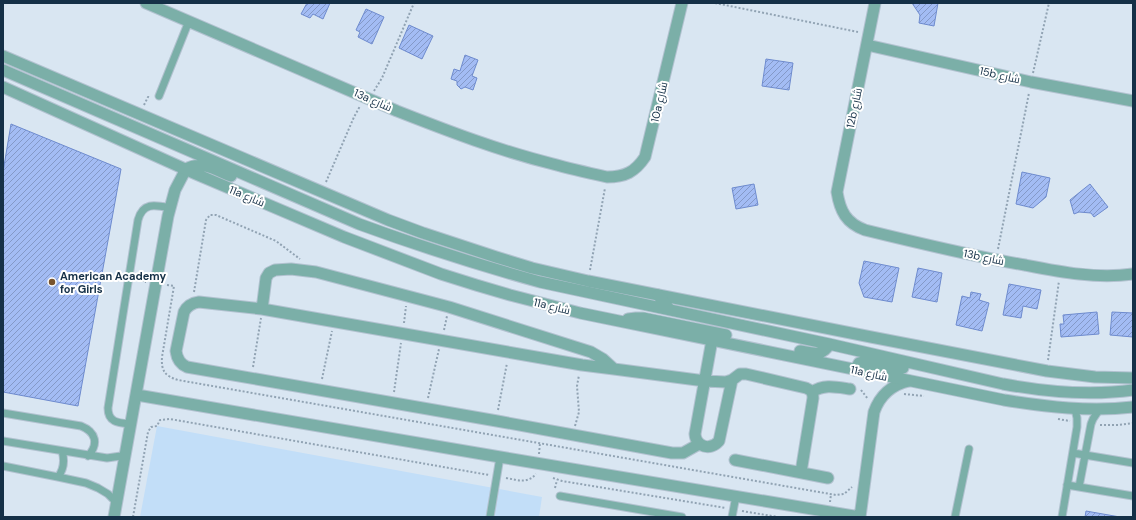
<svg xmlns="http://www.w3.org/2000/svg" width="1136" height="520" viewBox="0 0 1136 520" font-family="'DM Sans',Cairo,sans-serif">
<style>
.built{fill:#c2def8}
.building{fill:url(#building-hatch);stroke:#6e8bce}
.lines{fill:none;stroke-linecap:round;stroke-linejoin:round}
.service-casing{stroke:#b2c2d0;stroke-width:9}
.minor-casing{stroke:#b2c2d0;stroke-width:13}
.tertiary-casing{stroke:#b2c2d0;stroke-width:13}
.path{stroke:#91a3b3;stroke-width:2;stroke-dasharray:2 2;stroke-linecap:butt}
.service{stroke:#7bafa8;stroke-width:7}
.minor{stroke:#7bafa8;stroke-width:11}
.tertiary{stroke:#7bafa8;stroke-width:11}
.poi-dot{fill:#78532d;stroke:#fff;stroke-width:1.5}
.labels{text-anchor:middle;dominant-baseline:central;stroke-width:4;stroke-linejoin:round;paint-order:stroke}
.street-label{font-size:11px;fill:#153047;stroke:#fff}
.poi-label{font-size:11px;font-weight:bold;fill:#153047;stroke:#fff;text-anchor:start}
</style>
<defs>
<pattern id="building-hatch" width="6" height="6" patternUnits="userSpaceOnUse"><rect width="6" height="6" fill="#a3bcf4"/><path d="M-1 1l2-2M0 6l6-6M5 7l2-2" fill="none" stroke="#8499c7"/></pattern>
</defs>
<rect width="100%" height="100%" fill="#d9e6f2"/>
<path class="built" d="M157,426L542,497L539,517H140Z"/>
<path class="building" d="M307,3H330L323,19L313,14L310,18L301,14Z
M912,3H938L934,26L919,23L920,15Z
M366,9L384,17L372,44L358,37L360,32L356,30Z
M409,25L433,36L422,59L399,48Z
M465,55L478,60L472,76L477,78L473,90L465,87L461,89L457,85V81L451,79L454,69L460,71Z
M766,59L793,63L789,90L762,86Z
M11,124L121,169L78,406L3,392V172Z
M1022,172L1050,178L1046,197L1033,208L1016,204Z
M754,184L758,205L736,209L732,188Z
M1090,184L1108,207L1094,217L1091,213L1079,212L1074,214L1070,200Z
M864,261L899,268L892,302L864,297L859,283Z
M918,268L942,273L937,302L912,297Z
M1009,284L1041,290L1037,309L1023,306L1021,318L1003,315Z
M971,292L981,294L979,300L989,303L982,331L956,325L962,296L970,298Z
M1097,312L1099,334L1061,337L1060,324H1064L1063,315Z
M1112,312L1133,313V337L1110,335Z
M1086,511L1120,517H1085Z"/>
<g class="lines">
<g class="service-casing">
<path id="service" d="M159,96L189,21
M3,413L81,426C96,432 99,444 88,456
M131,424C119,423 108,423 108,408L138,220C143,202 155,205 170,208
M3,441L107,458L121,456L126,454
M1073,453L1133,463
M3,466L58,477L86,483L98,488L108,494L117,503
M58,477C64,469 65,461 62,451
M1067,485L1133,496
M1079,487L1091,424L1093,419L1099,410
M560,496L682,517
M490,517L500,457
M732,517L736,496
M955,517L969,449
M1062,517L1077,427V418L1075,409"/>
</g>
<g class="minor-casing">
<path id="minor" d="M146,3L397,111C448,131 500,151 553,164C571,169 589,173 607,177C625,177 635,172 645,157L682,3
M875,3L837,192C840,211 846,223 865,230C918,243 971,256 1025,265C1061,272 1096,279 1133,274
M867,45L1031,82L1133,101
M3,56L388,220L423,233L496,257L532,268L588,281L871,337L1047,371L1095,377L1133,378
M262,309L266,278L269,273L275,270L291,269L316,272L449,307L591,352L603,359L614,369
M712,340L695,434C696,447 710,451 719,441L732,380
M812,392C824,384 836,387 850,389
M137,395L500,457L860,517
M699,444L683,453H672L497,421L187,367C180,364 177,359 176,351L184,312C187,306 192,303 199,302L262,309L582,365L614,369L705,381L726,382L732,380L740,374H746L806,388C811,390 813,392 813,398L801,472
M735,460L828,478
M114,517L168,216L175,190L186,169
M860,517L874,412C880,395 891,385 909,381"/>
</g>
<g class="tertiary-casing">
<path id="tertiary" d="M3,70L359,224C419,246 479,265 540,282L829,344L1003,384C1046,392 1089,396 1133,390
M3,87L196,174L344,237L441,274L476,285L510,295L580,313L1004,400C1047,407 1090,412 1133,407
M186,169C201,160 216,170 231,176
M658,295L670,310
M628,319L636,318H643L726,335
M800,351C812,353 823,357 829,344
M855,370L859,363L866,361L903,368"/>
</g>
<path class="path" d="M715,3L858,32
M1033,73L1049,3
M374,91L382,78L414,3
M144,105L148,97L150,98
M326,182L354,117L360,106
M998,249L1029,93
M590,270L605,188
M137,274L144,275L143,282H146
M167,285L174,286L162,357C161,371 165,376 178,380L836,495L844,494L852,487
M194,292L206,220L210,215H216L276,241L300,259
M404,323L406,306
M444,330L447,316
M1048,360L1059,281
M253,367L261,318
M322,379L332,331
M861,390L868,399
M394,392L401,343
M904,394L924,396
M428,398L439,349
M498,410L507,363
M1058,419L1070,421
M1100,425H1118L1133,423
M575,426L579,412L577,386L579,375
M539,454L540,443
M506,478C518,480 527,484 536,474
M553,478L562,481L726,508
M555,488L557,480
M830,502L831,494
M742,511L778,517
M133,517L148,432L151,427L157,426L160,420L170,419L489,475"/>
<use href="#service" class="service"/>
<use href="#minor" class="minor"/>
<use href="#tertiary" class="tertiary"/>
</g>
<circle class="poi-dot" cx="52" cy="282" r="4"/>
<g class="labels">
<g class="street-label">
<text transform="translate(1000 75) rotate(13)">15b شارع</text>
<text transform="translate(373 100) rotate(24)">13a شارع</text>
<text transform="translate(659 102) rotate(-77)">10a شارع</text>
<text transform="translate(854 108) rotate(-78)">12b شارع</text>
<text transform="translate(247 196) rotate(23)">11a شارع</text>
<text transform="translate(984 257) rotate(12)">13b شارع</text>
<text transform="translate(552 306) rotate(14)">11a شارع</text>
<text transform="translate(869 373) rotate(12)">11a شارع</text>
</g>
<g class="poi-label">
<text x="60" y="276">American Academy<tspan x="60" dy="13">for Girls</tspan></text>
</g>
</g>
<rect width="1136" height="520" fill="none" stroke="#153047" stroke-width="8"/>
</svg>
